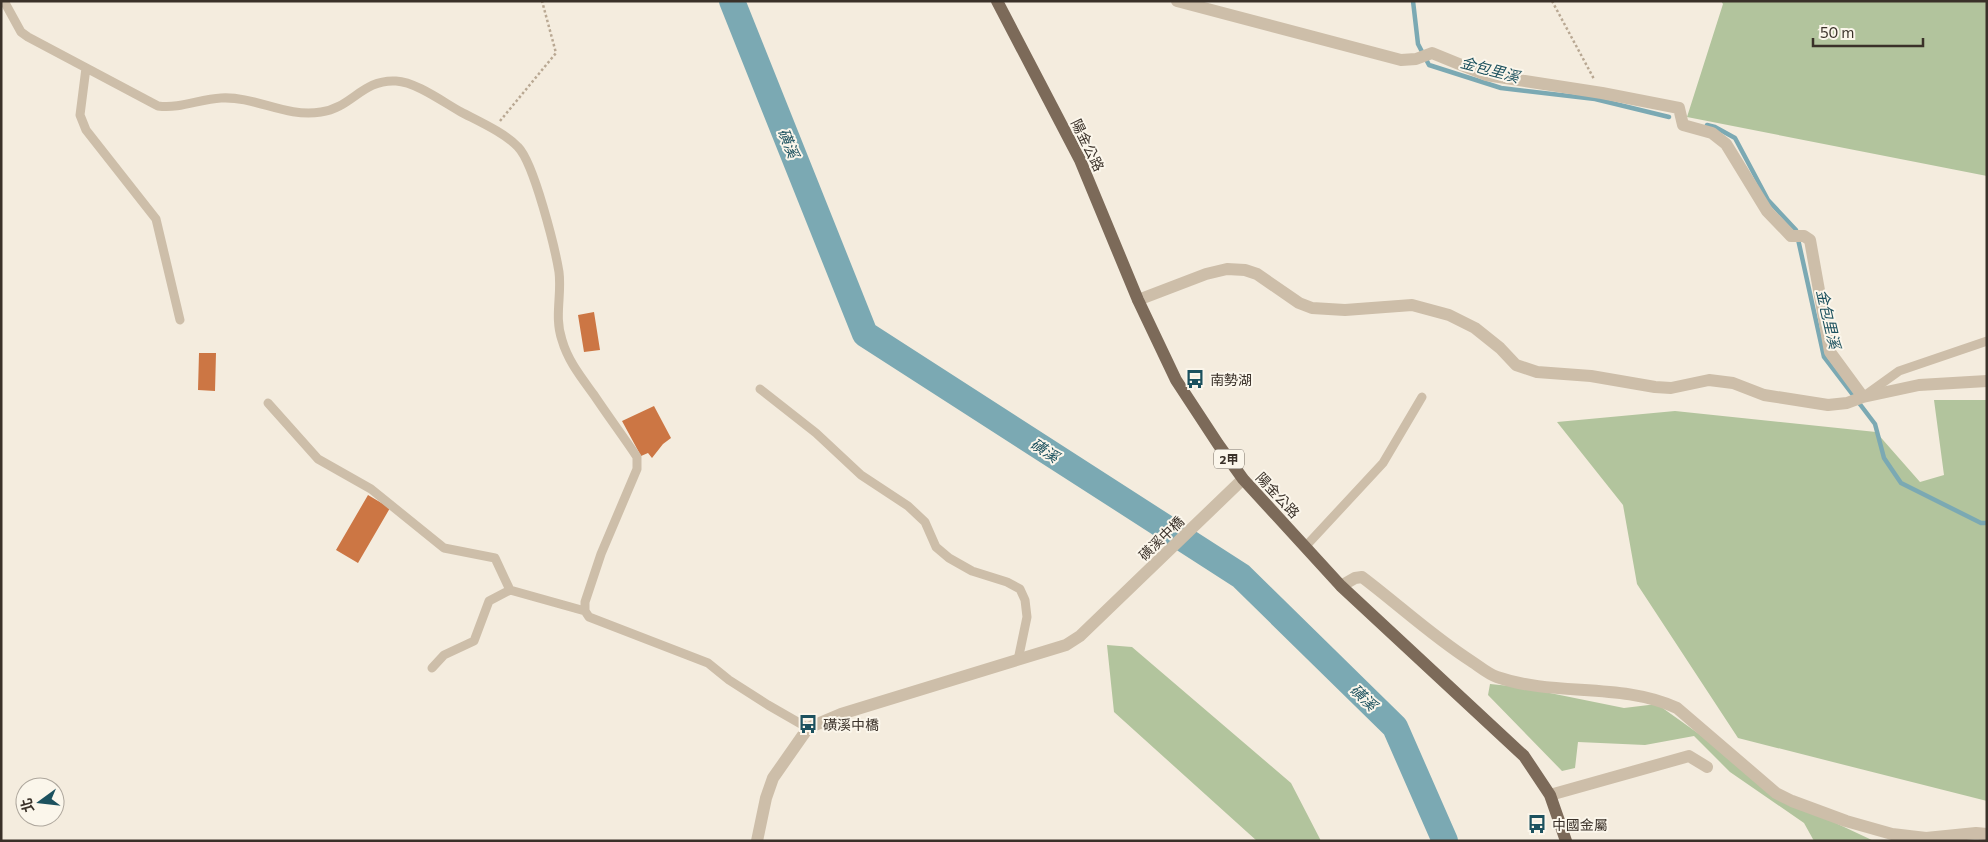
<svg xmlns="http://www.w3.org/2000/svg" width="1988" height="842" viewBox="0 0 1988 842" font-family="Commissioner,'Noto Sans TC',sans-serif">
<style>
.green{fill:#b2c49d}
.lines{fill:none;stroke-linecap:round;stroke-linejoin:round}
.stream{stroke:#7ba9b3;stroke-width:4.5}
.river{stroke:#7ba9b3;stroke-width:26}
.building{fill:#cc7644}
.path{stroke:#b9a893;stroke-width:2.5;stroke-dasharray:2.5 2.5;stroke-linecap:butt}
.lane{stroke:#cdbea9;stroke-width:9}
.street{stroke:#cdbea9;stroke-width:12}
.primary{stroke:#7c6a59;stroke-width:12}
.labels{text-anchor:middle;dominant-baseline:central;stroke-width:4;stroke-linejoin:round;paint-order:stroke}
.shield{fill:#fbf6eb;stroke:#746c63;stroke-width:1}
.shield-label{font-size:12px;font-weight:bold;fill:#3a3129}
.street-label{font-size:14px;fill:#3a3129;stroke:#fbf6eb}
.poi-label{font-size:14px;fill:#3a3129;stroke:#fbf6eb;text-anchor:start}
.water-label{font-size:15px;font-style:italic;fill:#1c515e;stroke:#fbf6eb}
</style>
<rect width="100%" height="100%" fill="#f4ecde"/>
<path class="green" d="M1721,1H1987V176L1687,117L1723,4Z
M1934,400H1987V801L1738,738L1637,584L1623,505L1557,422L1675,411L1876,432L1920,482L1944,475Z
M1107,645L1132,647L1291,783L1321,841H1257L1114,712Z
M1490,684L1520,687L1624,708L1657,704L1706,739L1776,795L1874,841H1814L1804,823L1730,772L1694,736L1645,745L1578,742L1575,768L1562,771L1488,695Z"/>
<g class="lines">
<path class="stream" d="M1413,1L1418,44L1429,65L1501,88L1595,99L1669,117
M1707,125L1715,127L1735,138L1768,200L1796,230L1824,357L1875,424L1884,458L1901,483L1981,523H1987"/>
<path class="river" d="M732,1L865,334L1241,576L1395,727L1445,841"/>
</g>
<path class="building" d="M594,312L600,350L584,352L578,315Z
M199,353H216L215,391L198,390Z
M654,406L671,438L663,444L652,458L648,453L641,456L622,421Z
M368,495L390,508L358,563L336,550Z"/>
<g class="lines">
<path class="path" d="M1552,1L1594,79
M500,121L556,53L542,1"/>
<path class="lane" d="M4,1L21,32L28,37L158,106C180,109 200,99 221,98C256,96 285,118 321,112C352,108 362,79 396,81C416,82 443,102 461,112C478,121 505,133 518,147C534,163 555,248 559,272C562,295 554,317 562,340C568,361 581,377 594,395C608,416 623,436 637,457V469L601,554L585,602V611L589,617L708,663L729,680L768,705L808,728
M86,68L80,115L86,130L156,219L180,320
M760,389L816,433L861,475L908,506L925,522L936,547L949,558L972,571L1007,582L1020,589L1025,600L1027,617L1018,660
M1867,394L1899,371L1987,341
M268,403L318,459L371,489L444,548L495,558L510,590
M1305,547L1383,463L1422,397
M432,668L444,655L474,641L489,601L510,590L585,611"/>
<path class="street" d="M1177,1L1401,60L1416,59L1432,53L1486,75L1602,93L1679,108L1683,125L1712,133L1726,144L1767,211L1791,236H1804L1810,240L1830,352L1863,397
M1138,300L1206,274L1227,269L1245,270L1257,274L1299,303L1312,308L1345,310L1412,305L1449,315L1475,328L1500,348L1516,365L1537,372L1591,376L1655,387L1671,388L1709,380L1733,383L1764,395L1828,405L1847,403L1863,397L1919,385L1987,381
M1341,586L1355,578L1362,577C1399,605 1432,636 1471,661C1479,666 1488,674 1497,677C1555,697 1621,682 1677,708L1776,793L1792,801L1846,821L1892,834L1926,838L1976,833L1987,834
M1550,795L1689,756L1707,767
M757,841L766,798L773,778L808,728L841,714L1066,645L1080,636L1243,479"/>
<path class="primary" d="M997,1L1080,160L1138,300L1176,380L1218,444L1243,479L1341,586L1524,756L1550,795L1566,841"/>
</g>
<defs>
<g id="bus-bare" transform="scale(1.5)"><path d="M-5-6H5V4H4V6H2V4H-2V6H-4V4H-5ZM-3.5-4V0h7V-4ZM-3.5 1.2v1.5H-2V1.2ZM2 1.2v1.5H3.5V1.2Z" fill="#1c515e" stroke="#fbf6eb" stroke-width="2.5" paint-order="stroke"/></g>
</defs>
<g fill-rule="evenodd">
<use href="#bus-bare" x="1195" y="379"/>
<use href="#bus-bare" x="808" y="724"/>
<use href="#bus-bare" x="1537" y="824"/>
</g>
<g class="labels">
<rect class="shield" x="1214" y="449.5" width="30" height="19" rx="4"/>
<g class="shield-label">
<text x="1229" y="459">2甲</text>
</g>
<g class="street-label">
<text transform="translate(1088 145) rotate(64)">陽金公路</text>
<text transform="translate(1278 495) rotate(47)">陽金公路</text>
<text transform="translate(1161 538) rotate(-44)">磺溪中橋</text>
</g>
<g class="poi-label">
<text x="1210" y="379">南勢湖</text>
<text x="823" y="724">磺溪中橋</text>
<text x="1552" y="824">中國金屬</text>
</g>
<g class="water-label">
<text transform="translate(1490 69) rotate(15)">金包里溪</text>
<text transform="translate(789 143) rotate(68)">磺溪</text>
<text transform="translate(1829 319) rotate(77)">金包里溪</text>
<text transform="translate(1045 450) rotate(33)">磺溪</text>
<text transform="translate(1364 697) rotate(44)">磺溪</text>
</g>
</g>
<rect width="1988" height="842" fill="none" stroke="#3a3129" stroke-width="5"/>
<g transform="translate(40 802) rotate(255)"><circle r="24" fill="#fbf6eb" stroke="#aea79d"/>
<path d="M0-4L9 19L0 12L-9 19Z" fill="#1c515e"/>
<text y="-8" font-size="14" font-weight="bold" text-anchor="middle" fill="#3a3129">北</text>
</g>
<path d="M1813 38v8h110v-8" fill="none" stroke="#3a3129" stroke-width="2.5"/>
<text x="1820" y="38" font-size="15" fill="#3a3129" stroke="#fbf6eb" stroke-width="4" paint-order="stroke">50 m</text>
</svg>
